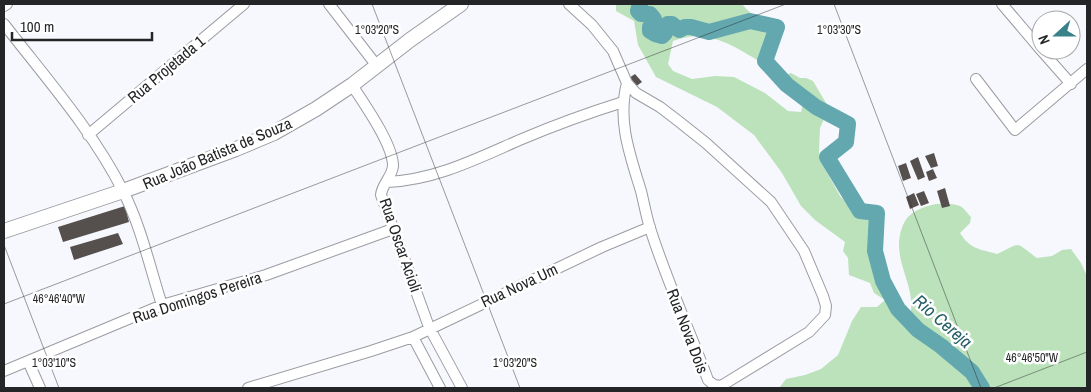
<svg xmlns="http://www.w3.org/2000/svg" width="1091" height="392" viewBox="0 0 1091 392" font-family="'Archivo Narrow',sans-serif">
<style>
.green{fill:#bce2bb}
.lines{fill:none;stroke-linecap:round;stroke-linejoin:round}
.river{stroke:#63a7af;stroke-width:16}
.building{fill:#55504d}
.minor-casing{stroke:#9a9ca1;stroke-width:12}
.tertiary-casing{stroke:#9a9ca1;stroke-width:16}
.minor{stroke:#fff;stroke-width:10}
.tertiary{stroke:#fff;stroke-width:14}
.ticks{fill:none;stroke:#242527;stroke-width:1;stroke-opacity:0.45}
.labels{text-anchor:middle;dominant-baseline:central;stroke-width:5;stroke-linejoin:round;paint-order:stroke}
.street-label{font-size:16px;fill:#242527;stroke:#fff}
.water-label{font-size:18px;font-style:italic;fill:#265f66;stroke:#fff}
.ticks-label{font-size:12px;text-anchor:middle;fill:#242527;stroke:#fff;stroke-width:5;stroke-linejoin:round;paint-order:stroke}
</style>
<rect width="100%" height="100%" fill="#f6f8fe"/>
<path class="green" d="M616,4H742C762,29 793,28 768,66C737,49 710,26 673,41L668,64L673,71L692,79L715,76L734,77L765,93L788,111L801,112L803,103L790,88L785,75L791,73L800,78H806L813,81L826,103L828,111L820,128L819,151L820,160L840,196L850,207L876,222L882,237L883,287L893,298L903,319L910,316C916,290 899,270 899,245C899,235 902,223 909,216C921,205 944,200 960,206C964,208 967,213 971,217L970,223L960,233C970,249 979,249 997,254C1024,242 1013,241 1037,258L1052,256L1062,250L1071,249L1081,263L1087,276V388H779L786,379L805,375L821,369L838,355L852,321L861,307H877L885,300L874,293L870,283L849,275L848,258L843,251L845,242L815,220L801,206L782,173L754,135L717,107L656,77L638,45L634,21L616,11Z"/>
<g class="lines">
<path class="river" d="M640,4L638,11L641,14H650L654,19L650,27V31L655,34L662,36L665,33L668,24H672L679,30L685,27H691L709,32L750,21L777,27L765,61L787,85L816,107L848,124L846,142L827,157L860,211L877,213L875,251L883,281L898,309L918,330L941,346L972,372L982,388"/>
</g>
<path class="building" d="M635,74L642,82L635,87L629,78Z
M934,153L938,166L931,168L925,156Z
M918,157L925,177L918,180L910,161Z
M906,163L911,178L903,181L898,166Z
M933,169L937,178L929,181L926,172Z
M945,188L950,206L942,208L937,191Z
M924,191L929,203L921,206L916,194Z
M914,193L919,205L910,209L906,197Z
M125,206L129,222L63,242L58,227Z
M118,233L123,244L74,260L70,247Z"/>
<g class="lines">
<g class="minor-casing">
<path id="minor" d="M329,4L377,66
M569,4L592,25L613,51L627,83L636,93L660,107L677,120L706,143L771,202L804,251L823,296L826,306L825,315L809,332L721,386L714,385L708,380C689,329 666,279 650,228C646,215 644,203 641,191C630,155 617,121 627,83
M1002,4L1041,50
M4,6L7,4
M4,24C45,77 93,131 123,191C141,226 150,268 162,305
M1041,50L1071,84
M976,79L1015,130L1087,69
M352,85C364,104 393,144 393,166C392,177 382,184 381,195L429,327L462,388
M88,135L244,4
M387,182C436,180 478,158 522,139C555,125 588,113 623,102
M413,337L440,388
M28,361L40,388
M4,371L162,305L266,275L393,229
M248,388L371,351L413,337L602,247L650,227"/>
</g>
<g class="tertiary-casing">
<path id="tertiary" d="M4,231L123,191L236,149L274,133L316,109L352,85L410,40L461,4"/>
</g>
<use href="#minor" class="minor"/>
<use href="#tertiary" class="tertiary"/>
</g>
<path class="ticks" d="M372,4L520,388M834,4L981,388M4,245L59,388M4,304L786,4M994,388L1087,352"/>
<g class="labels">
<g class="street-label">
<text transform="translate(166 69) rotate(-40)">Rua Projetada 1</text>
<text transform="translate(217 153) rotate(-23)">Rua João Batista de Souza</text>
<text transform="translate(401 245) rotate(71)">Rua Oscar Acioli</text>
<text transform="translate(519 285) rotate(-25)">Rua Nova Um</text>
<text transform="translate(197 297) rotate(-18)">Rua Domingos Pereira</text>
<text transform="translate(688 331) rotate(69)">Rua Nova Dois</text>
</g>
<g class="water-label">
<text transform="translate(943 321) rotate(41)">Rio Cereja</text>
</g>
</g>
<g class="ticks-label">
<text x="377" y="34">1°03'20"S</text>
<text x="839" y="34">1°03'30"S</text>
<text x="59" y="303">46°46'40"W</text>
<text x="1032" y="362">46°46'50"W</text>
<text x="54" y="367">1°03'10"S</text>
<text x="515" y="367">1°03'20"S</text>
</g>
<rect width="1091" height="392" fill="none" stroke="#242527" stroke-width="10"/>
<g transform="translate(1056 35) rotate(249)"><circle r="24" fill="#ffffff" stroke="#a7a8a9"/>
<path d="M0-4L9 19L0 12L-9 19Z" fill="#3a8289"/>
<text y="-8" font-size="14" font-weight="bold" text-anchor="middle" fill="#242527">N</text>
</g>
<path d="M12 32v8h140v-8" fill="none" stroke="#242527" stroke-width="2.5"/>
<text x="20" y="32" font-size="15" fill="#242527" stroke="#ffffff" stroke-width="4" paint-order="stroke">100 m</text>
</svg>
